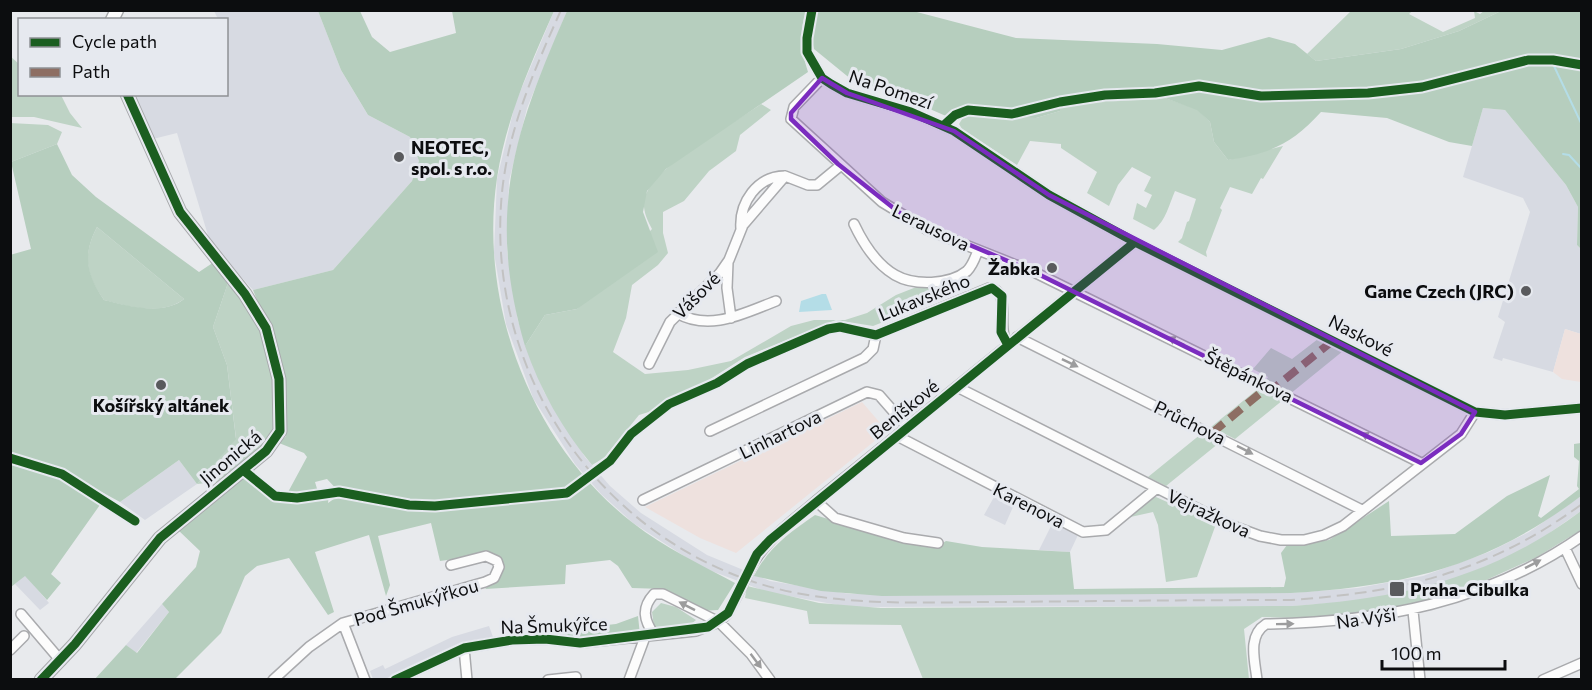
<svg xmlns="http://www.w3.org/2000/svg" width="1592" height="690" viewBox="0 0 1592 690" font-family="Commissioner,sans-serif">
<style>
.built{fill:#d7dae2}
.education{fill:#eee1de}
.green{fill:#bed3c5}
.forest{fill:#b6cebe;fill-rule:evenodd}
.water{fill:#b4dde7}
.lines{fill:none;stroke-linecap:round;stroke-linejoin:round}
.stream{stroke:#b4dde7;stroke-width:2}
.street-casing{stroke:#a9aaad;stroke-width:12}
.secondary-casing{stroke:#a9aaad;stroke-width:15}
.street{stroke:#fcfcfc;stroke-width:9}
.secondary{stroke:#fcfcfc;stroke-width:12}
.rail{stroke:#c2c2c2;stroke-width:2;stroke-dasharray:12 6;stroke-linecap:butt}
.street-bridge-casing{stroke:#a9aaad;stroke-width:12;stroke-linecap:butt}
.street-bridge{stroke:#fcfcfc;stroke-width:9}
.quiet{stroke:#8d6e63;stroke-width:8;stroke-dasharray:15 8;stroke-linecap:butt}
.cycleway-casing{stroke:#e6e9ef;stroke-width:13}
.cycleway{stroke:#1b5e20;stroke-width:9}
.oneway{fill:#9c9c9d}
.marked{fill:#7b2cbf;fill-opacity:0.2;stroke:#7b2cbf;stroke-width:4.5;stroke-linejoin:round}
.poi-dot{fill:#595a5d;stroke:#e6e9ef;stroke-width:2}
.labels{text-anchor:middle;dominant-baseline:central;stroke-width:6;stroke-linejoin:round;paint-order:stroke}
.street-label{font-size:18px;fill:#0c0d0f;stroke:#e6e9ef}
.poi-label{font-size:18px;font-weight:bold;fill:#0c0d0f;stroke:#e6e9ef;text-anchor:start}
</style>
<rect width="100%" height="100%" fill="#e8eaed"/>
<path class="built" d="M214,11H318L341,70L368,115L410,137L419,161L412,181L333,270L253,290L210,242L177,133L153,139L134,95L226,94V20L218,19Z
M554,11H567L527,108L509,181L507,252L518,321L544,392L585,457L610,486L641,513L707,555L770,581L850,594L1291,593L1358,588L1423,576L1489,552L1529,532L1581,496V511L1535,543L1495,563L1443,583L1360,601L1292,606L849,607L767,592L701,567L633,523L601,494L575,464L533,398L506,324L494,253L497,179L515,104Z
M1483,108L1505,110L1566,185L1578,207L1577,245L1581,249V334L1565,329L1553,372L1503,358L1502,361L1493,358L1505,322L1498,317L1530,212L1523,198L1463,177Z
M179,460L197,484L145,520L120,502Z
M994,497L1013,507L1005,525L984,515Z
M1053,522L1078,535L1070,552L1039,550Z
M25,575L49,603L40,610L15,584Z
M162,604L169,612L136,653L126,645Z
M489,626L493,637L440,654L385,679H373L370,671L383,665L385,669L452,637Z"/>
<path class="education" d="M1565,329L1581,334V382L1562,379L1553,372Z
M862,402L887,431L736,553L700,538L645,507Z"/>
<path class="green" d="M1351,11H1412L1409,14L1443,32L1475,18L1474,11L1480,14L1484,11H1501L1459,31L1401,49L1316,61L1307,54Z
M10,56L19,64L20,94L61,95L70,113L82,128L34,117H11Z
M1165,98L1197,109L1210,122L1214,142L1228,160L1283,146L1263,179L1261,178L1252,194L1230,187L1220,208L1222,210L1206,252L1207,257L1178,242L1182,238L1187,222L1189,221L1196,199L1175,191C1169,205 1166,220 1154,230L1133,219L1137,203L1146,208L1152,195L1144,191L1151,177L1132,167L1118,185L1109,206L1087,193L1097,172L1061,148V144L1030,141L1017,165L962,129L959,124L964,116L1036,118L1060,111V105Z
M761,104L771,110L740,135L736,151L709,171L684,201L663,212V233L668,253L658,265L632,285L626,318L613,352L645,374L688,370L731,361L791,326L814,320H845L867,313L896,295L924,284L949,289L942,299L873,326L836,320L745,357L668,406L639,415L604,458L592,465C562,429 540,389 525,346L545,315L577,309L652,229C645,216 640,204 648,190C663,162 733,124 761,104Z
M10,123L48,125L62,132L57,144L11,162Z
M97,227L184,299C162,316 129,307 104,300C86,275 82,256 97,227Z
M229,280L260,328L269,358L276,397L275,429L267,442L217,482L197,484L236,438L227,365L213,327Z
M1318,339L1343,351L1290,394L1265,381L1268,377L1253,369L1271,348L1292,359Z
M1259,388L1283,400L1235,439L1211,427Z
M1201,434L1219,443L1166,486L1148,477Z
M1156,497L1216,524L1197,577L1166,582L1158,525L1153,512L1126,518L1151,498Z
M1581,511V530L1537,557L1462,591L1430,601L1374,614L1295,618L1262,617L1244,629L1249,679H923L901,625L809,624L807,611L745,598L747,586L819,603L881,608L1292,606C1401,599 1492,578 1581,511Z
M661,603L676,607L696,620L690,625L654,627L652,612Z"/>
<path class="forest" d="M318,11H360L372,37L390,52L456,33L452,11H554C530,65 506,119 497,178C478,305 532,445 633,523C665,548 700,564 735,583L718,610L702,611L663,589L632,588L618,566L610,560L566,565L565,584L485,589L497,579L502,564L496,555L491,554L440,561L431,523L378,536L390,585L386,596L369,535L315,552L334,612L328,615L289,558L257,566L245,576L221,633L175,679L94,680L126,645L137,653L169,612L162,604L196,567L200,551L177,529L243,476C282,503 282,502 329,495L328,503L341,494L327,479L315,482L318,492L296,496L287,494L307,457L304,453L279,443L286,436C286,383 273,338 253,290L333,270L412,181L419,161L410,137L368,115L341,70Z
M567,11H806C799,32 801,51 808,72L666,169L647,191L643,212L658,252L577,309L545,315L525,346C486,213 514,132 567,11Z
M816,11H913L1016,38L1157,44L1222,50L1269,37L1295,44L1316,61L1401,49L1459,31L1501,11H1581V249L1577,245L1578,207L1566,185L1505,110L1483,108L1472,146L1449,142L1387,118L1321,112C1292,144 1269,154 1228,160L1214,142L1210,122L1197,110L1165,98L1060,105V111L1036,118L946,116L888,91L852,80L814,49L810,33Z
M57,144L72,175L96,197L199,272L214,262L229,280L213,327L227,365L236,439L197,484L179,460L120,502L63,471L11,454L10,255L31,249L11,162ZM97,227L184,299C163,316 128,306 104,300C87,275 82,256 97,227Z
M1581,443V496C1488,566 1406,586 1291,593L882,596L821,591L754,576C768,548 789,533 815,515L900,541L938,546L946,541L982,547L1070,552L1074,589L1284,587L1286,578L1281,553L1287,545L1329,540L1389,501L1391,536L1455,534L1507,496L1550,475L1538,516L1541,518L1579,489L1577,486L1579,461L1574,457V444Z
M11,461L60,476L102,502L51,574L61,583L47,600L25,576L11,587Z
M638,616L640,635L581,640L515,635L616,624Z"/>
<path class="water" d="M822,294H826L832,310L799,312L801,301Z"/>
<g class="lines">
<path class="stream" d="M1554,66L1582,125
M1563,154L1569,155L1582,169"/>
<g class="street-casing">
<path id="street" d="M812,10L807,38V52L822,78L831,84L847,93L911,112L954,131L1049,195L1135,242L1475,412L1505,415L1582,408
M822,78L794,107L791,119L882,202L928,230L1036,273L1421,463
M854,224C863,243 876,264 895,275C914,286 950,285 967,271C973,265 975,258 978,250
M741,229C739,203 757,176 785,176
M728,262L727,288L731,318
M677,313C710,332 744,313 776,301
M1017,337L1362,510
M649,364L670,322L720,273L729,260L743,225L785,176L808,185H817L840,166
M957,387L1230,525L1260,536L1281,540H1304L1324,535L1343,526L1461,434L1475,412
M710,431L864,358L873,349L876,335L989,288C1013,291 995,326 1008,345
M897,436L1083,532L1106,530L1157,488
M643,500L867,392L879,395L907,427
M816,501L835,518L904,538L938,543
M1565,548L1582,584
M750,569C764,540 792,522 816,501L1135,242
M1413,611L1420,680
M21,614L61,661
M343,623L365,680
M654,635C644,620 641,608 654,594H663L719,622L751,654L770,680
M464,648L467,680
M10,650L24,636
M273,680L309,647L343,623L485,582L494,578L499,567L497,561L486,556L451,565
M395,680L464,648L512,640L545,639L580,643L696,631L719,622L728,613L742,586
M548,680L576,677
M629,680L645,637
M1257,680C1255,661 1247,636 1266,624C1380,622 1486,603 1582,536
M1543,680L1582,663"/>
</g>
<g class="secondary-casing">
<path id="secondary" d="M112,20L117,10
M41,680L75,644L160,538L266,451L280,431L279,379L266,328L245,294L180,212L127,94"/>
</g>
<use href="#street" class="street"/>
<use href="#secondary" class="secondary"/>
<path class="rail" d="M561,10C533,73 505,136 501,205C489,387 615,557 796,593C863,606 932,602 1000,602C1097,601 1194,600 1291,600C1404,592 1489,572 1582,504"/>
<g class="street-bridge-casing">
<path id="street-bridge" d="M742,586L750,569"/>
</g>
<use href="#street-bridge" class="street-bridge"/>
<path class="quiet" d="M1212,433L1264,390L1274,388L1330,343"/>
<g class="cycleway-casing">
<path id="cycleway" d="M812,10L807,38V52L822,78L831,84L847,93L911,112L954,131L1049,195L1135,242L1475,412L1505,415L1582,408
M944,125L955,115L968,110L1012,114L1060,102L1105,95L1155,93L1199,86L1261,96L1368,93L1422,87L1528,60H1553L1582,65
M10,458L62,474L135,521
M243,470L275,496L297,498L339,492L409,505L435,506L567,493L610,461L631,434L669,404L717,383L747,364L828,329L840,327L876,335L992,288L1002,296L1001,332L1008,345
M41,680L75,644L160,538L266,451L280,431L279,379L266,328L245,294L180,212L127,94
M395,680L464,648L512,640L545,639L580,643L708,627L728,613L757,554L770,540L1135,242"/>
</g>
<use href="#cycleway" class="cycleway"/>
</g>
<defs><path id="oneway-solid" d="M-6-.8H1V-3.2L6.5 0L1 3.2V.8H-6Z" transform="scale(1.5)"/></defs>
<g class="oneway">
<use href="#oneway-solid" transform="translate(1176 341) rotate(-154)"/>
<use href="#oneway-solid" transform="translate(1070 363) rotate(26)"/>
<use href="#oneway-solid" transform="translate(1369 437) rotate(-153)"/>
<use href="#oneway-solid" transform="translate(1245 450) rotate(27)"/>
<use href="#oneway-solid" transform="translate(1533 564) rotate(-27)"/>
<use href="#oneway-solid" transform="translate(687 606) rotate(-153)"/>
<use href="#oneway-solid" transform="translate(1285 624) rotate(-1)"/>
<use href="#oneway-solid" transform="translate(756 661) rotate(53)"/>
</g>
<path class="marked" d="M822,78L847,93L954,131L1049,195L1475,412L1461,434L1421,463L1036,273L906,218L838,164L791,119V113Z"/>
<g class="poi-dot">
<circle cx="399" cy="157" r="6"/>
<circle cx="1052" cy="268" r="6"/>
<circle cx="1526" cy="291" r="6"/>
<circle cx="161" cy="385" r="6"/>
<rect x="1389" y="581" width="16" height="16" rx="3"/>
</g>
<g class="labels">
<g class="street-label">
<text transform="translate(891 89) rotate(19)">Na Pomezí</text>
<text transform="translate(931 227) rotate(26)">Lerausova</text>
<text transform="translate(696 295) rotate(-45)">Vášové</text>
<text transform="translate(924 297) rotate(-22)">Lukavského</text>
<text transform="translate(1361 335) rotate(27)">Naskové</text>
<text transform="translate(1249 376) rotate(26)">Štěpánkova</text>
<text transform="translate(904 409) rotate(-39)">Beníškové</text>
<text transform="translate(1190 422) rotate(26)">Průchova</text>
<text transform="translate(780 434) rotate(-26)">Linhartova</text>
<text transform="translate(230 457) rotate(-40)">Jinonická</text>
<text transform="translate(1029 505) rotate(27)">Karenova</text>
<text transform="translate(1209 513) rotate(25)">Vejražkova</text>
<text transform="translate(416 602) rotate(-16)">Pod Šmukýřkou</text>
<text transform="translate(1366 618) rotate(-8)">Na Výši</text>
<text transform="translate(554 625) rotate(-2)">Na Šmukýřce</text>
</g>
<g class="poi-label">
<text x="411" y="147">NEOTEC,<tspan x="411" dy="21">spol. s r.o.</tspan></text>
<text x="1040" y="268" text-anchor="end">Žabka</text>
<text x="1514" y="291" text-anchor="end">Game Czech (JRC)</text>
<text x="161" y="405" text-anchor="middle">Košířský altánek</text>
<text x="1410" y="589">Praha-Cibulka</text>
</g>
</g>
<rect width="1592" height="690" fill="none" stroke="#0c0d0f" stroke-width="24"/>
<rect x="18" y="18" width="210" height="78" fill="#e6e9ef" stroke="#8f9195" stroke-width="1.5"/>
<rect x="30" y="38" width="30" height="9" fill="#1b5e20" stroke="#8f9195" stroke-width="1.5"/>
<text x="72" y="48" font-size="18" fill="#0c0d0f">Cycle path</text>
<rect x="30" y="68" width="30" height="9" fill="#8d6e63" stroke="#8f9195" stroke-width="1.5"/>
<text x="72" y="78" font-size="18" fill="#0c0d0f">Path</text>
<path d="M1382 660v9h123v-9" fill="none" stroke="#0c0d0f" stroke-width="3"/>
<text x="1391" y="660" font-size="18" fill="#0c0d0f" stroke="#e6e9ef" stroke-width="4.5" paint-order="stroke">100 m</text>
</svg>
